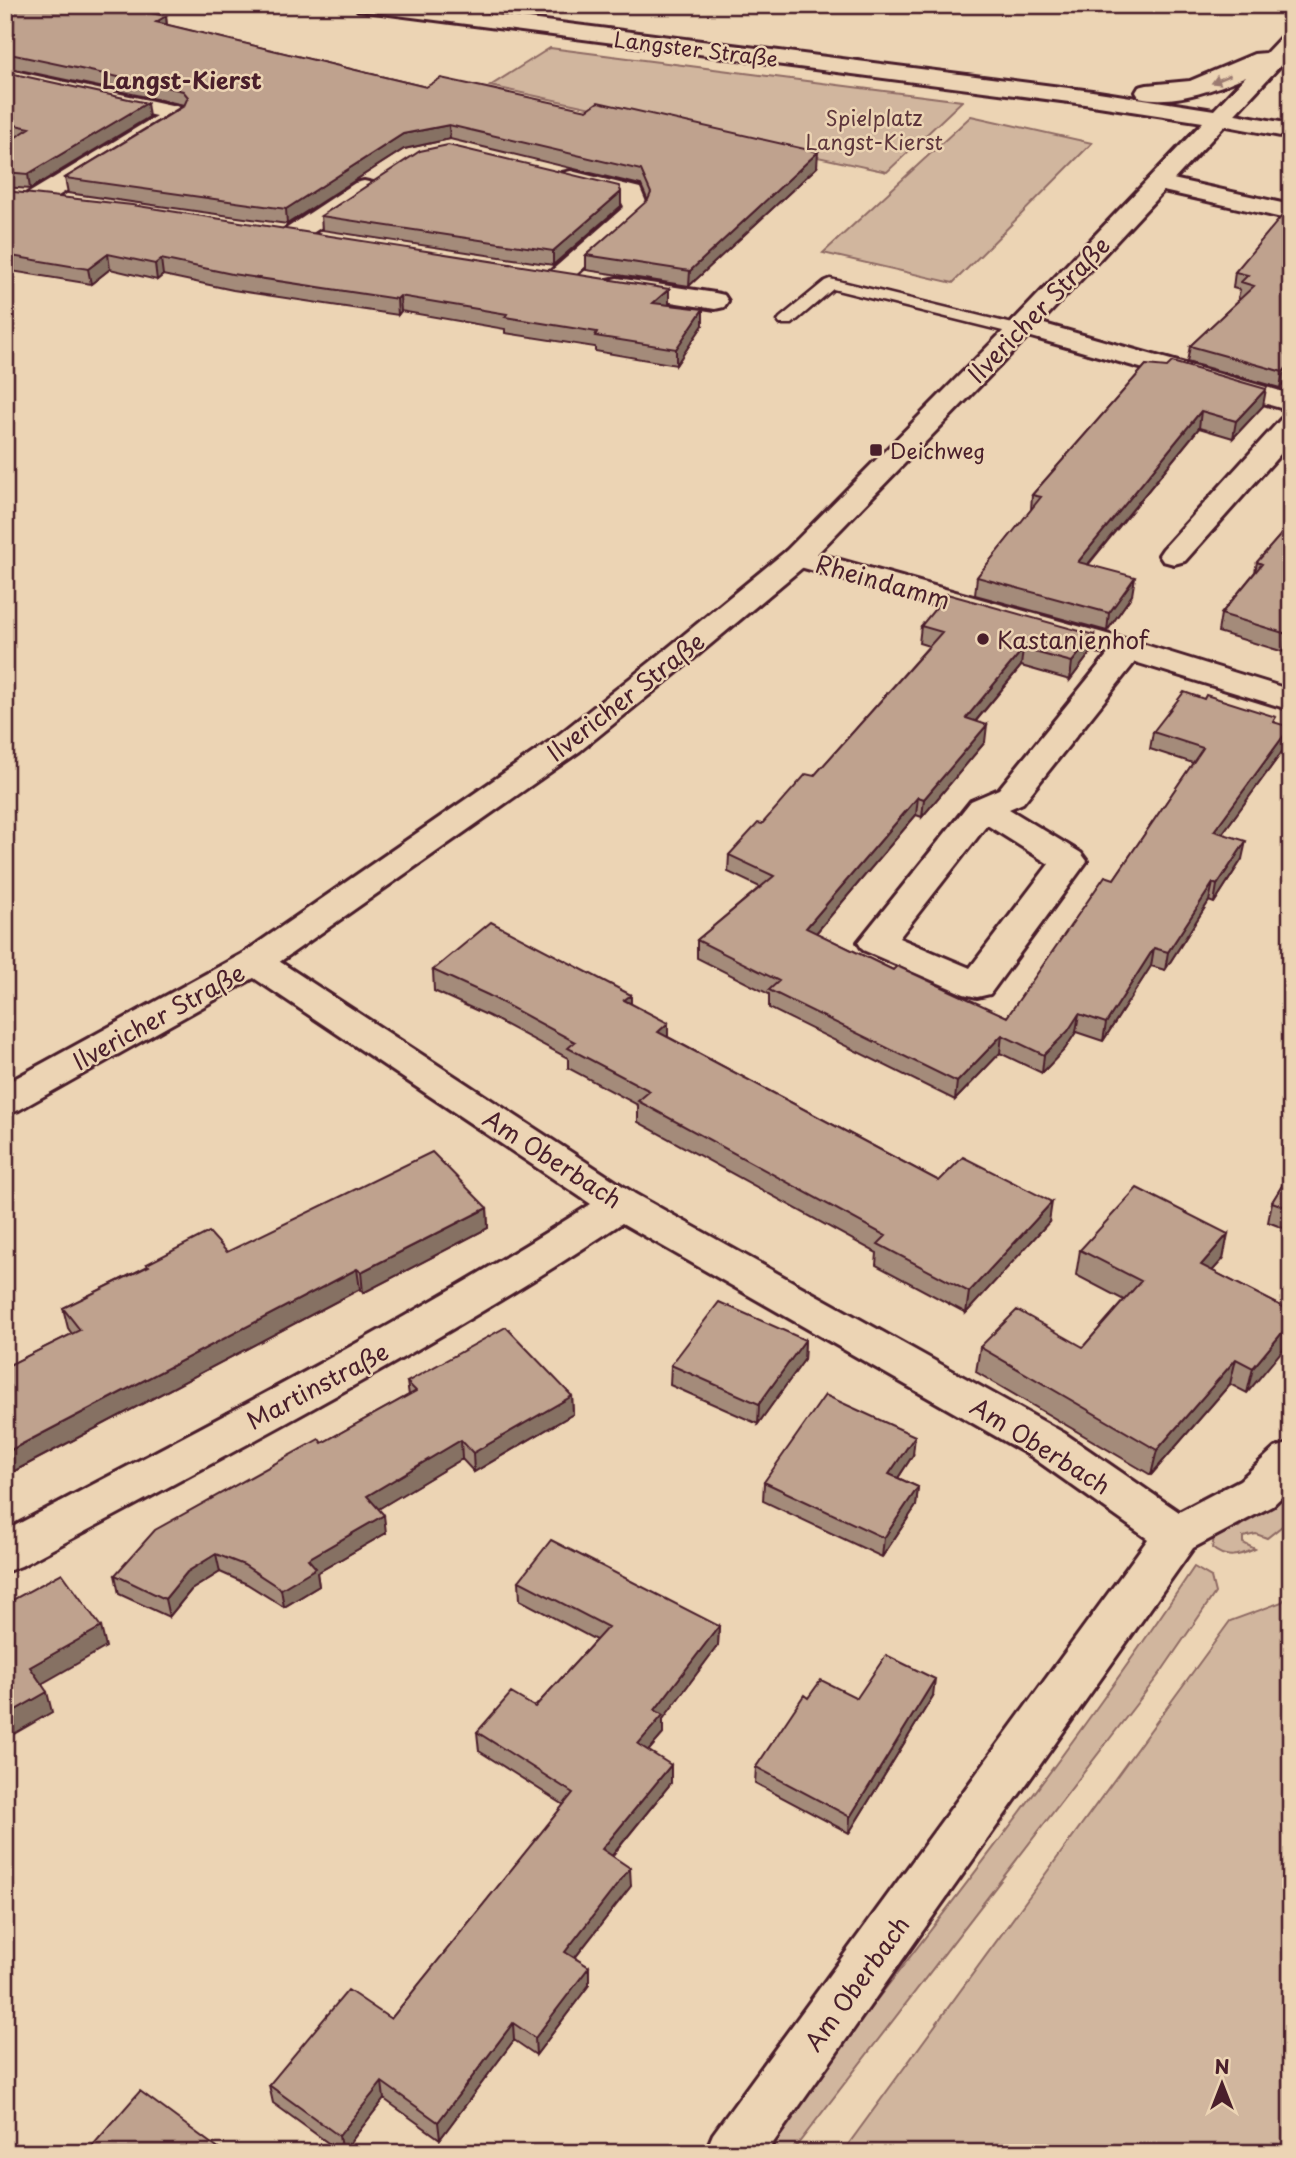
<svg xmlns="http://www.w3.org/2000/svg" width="1296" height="2158" viewBox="0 0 1296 2158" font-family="'Playpen Sans',sans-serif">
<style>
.green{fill:#d1b69e;stroke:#8e6a64;stroke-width:2}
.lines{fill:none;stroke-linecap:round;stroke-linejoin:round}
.service-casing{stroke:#4a1f2b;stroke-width:5}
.minor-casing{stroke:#4a1f2b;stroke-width:6}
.tertiary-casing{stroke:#4a1f2b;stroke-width:6}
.service{fill:#ecd4b4;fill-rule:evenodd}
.minor{fill:#ecd4b4;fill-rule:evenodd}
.tertiary{fill:#ecd4b4;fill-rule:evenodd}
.wall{fill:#a48b7a;stroke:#4a1f2b;stroke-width:2}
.shaded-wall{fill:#867163;stroke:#4a1f2b;stroke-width:2}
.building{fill:#bfa28e;stroke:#4a1f2b;stroke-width:2}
.oneway{fill:#9b7a70}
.poi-dot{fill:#4a1f2b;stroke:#ecd4b4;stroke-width:2.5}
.labels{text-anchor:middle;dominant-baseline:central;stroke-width:5;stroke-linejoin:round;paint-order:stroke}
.far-street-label{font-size:21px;fill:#4a1f2b;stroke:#ecd4b4}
.far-park-label{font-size:21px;fill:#5e363c;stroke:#ecd4b4}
.far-poi-label{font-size:21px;fill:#4a1f2b;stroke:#ecd4b4;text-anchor:start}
.far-quarter-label{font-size:23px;font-weight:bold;fill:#4a1f2b;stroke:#ecd4b4}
.street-label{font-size:24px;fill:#4a1f2b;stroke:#ecd4b4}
.poi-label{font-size:24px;fill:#4a1f2b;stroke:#ecd4b4;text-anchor:start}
</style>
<rect width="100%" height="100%" fill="#ecd4b4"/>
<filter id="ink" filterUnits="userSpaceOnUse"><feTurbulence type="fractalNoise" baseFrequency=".0143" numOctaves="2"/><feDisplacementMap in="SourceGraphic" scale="14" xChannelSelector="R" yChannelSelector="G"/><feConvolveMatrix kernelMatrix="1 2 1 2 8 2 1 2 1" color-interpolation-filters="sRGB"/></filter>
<g filter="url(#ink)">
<path class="green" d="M550,48L962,101L887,172L490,86Z
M971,116L1092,143L953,283L823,253Z
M1291,1478V1519L1267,1538L1256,1534L1243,1537V1543L1255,1549C1239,1556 1226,1560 1212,1548L1214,1538L1239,1527Z
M1194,1567L1211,1577L1215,1593L1161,1672L791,2153H757C907,1961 1059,1770 1194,1567Z
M1291,1592V2153H842L1230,1621L1282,1602Z"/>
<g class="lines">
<g class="service-casing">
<path id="service" d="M830,279L1025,327L1027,330L1019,335L833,289L792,324H780L778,321L780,318L825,281Z"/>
</g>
<g class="minor-casing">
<path id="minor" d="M5,69L176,106L184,108L188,113L184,118L45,204L36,206L27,204L24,199L27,194L156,116L5,83Z
M1219,111L1291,124V138L1211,123L1207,118L1211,113Z
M571,171L640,188L649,209L568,282L559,285L550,282L546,277L550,272L624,207L620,198L562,183L559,178L562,173Z
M1159,176L1291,205V220L1150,188L1147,183L1150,178Z
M364,181L373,183L376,188L373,193L302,240L293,243L284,240L280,235L284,230L355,183Z
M617,278L715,293L724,295L728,301L724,307L715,309L608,292L604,286L608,280Z
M1023,318L1291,394V411L1014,332L1010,326L1014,320Z
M1291,417V442L1185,561L1174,564L1163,561L1159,555L1163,549L1281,419Z
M797,548L1139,643L1291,690V710L1135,662L1023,803L1009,809L1081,853L1087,861L990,994L977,997L964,994L863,950L858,942L971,801L999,789L1108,654L786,563L782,557L786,551ZM987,825L1049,864L970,968L899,938Z
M255,950L268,954L635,1194L1064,1433L1179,1512L1240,1480L1275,1448L1291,1443V1488L1272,1506L1193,1548L766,2153H705L713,2134L1148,1539L1032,1457L622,1223C430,1351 224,1456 21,1566L5,1572V1531C203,1426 403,1325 591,1204L242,970L237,962L242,954Z"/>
</g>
<g class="tertiary-casing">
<path id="tertiary" d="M355,5H419L1092,91L1214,110L1246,76C1215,90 1173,105 1139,97L1136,92L1139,87L1147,85L1190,81L1254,54L1266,53L1283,35L1291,33V54L1032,332L808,563L675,674L580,751L268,970L19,1110L5,1114V1084L242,954L556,737L653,660L786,551L1014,320L1203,122L1092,105L366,11L358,10Z"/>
</g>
<use href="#service" class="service"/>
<use href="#minor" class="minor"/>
<use href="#tertiary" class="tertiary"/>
</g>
<path class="wall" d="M5,5L166,16L167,25L426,87L817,167L689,286L586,270V255L648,201L641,185L450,139L404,149L287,224L68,193L65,178L184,105L5,67Z
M5,72L149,117L30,189L5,187V144L13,139L5,137Z
M5,191L669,304L703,325L676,365L595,351V347L505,333V329L401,311L398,315L233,290L163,275L157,280L110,269L91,284L5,270Z
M621,206L553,265L322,230L321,216Z
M1291,212V383L1286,382L1280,388L1187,362L1190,346L1240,299L1238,298L1240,290L1233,288L1235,272Z
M1146,365L1263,406L1233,438L1199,428L1088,565L1132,595L1107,631L975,595L977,577L1031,510L1032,495Z
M1291,523V643L1284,652L1218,632L1221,614L1255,572L1257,562Z
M921,626L1094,635L1091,652L1070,680L1021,666L976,721L985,742L922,817L916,815L816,933L893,970L1007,1017L1114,879L1193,763L1150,749L1153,732L1275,722L1287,745L1222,834L1242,859L1214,903L1209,901L1165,970L1151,966L1103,1041L1076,1032L1065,1049L1042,1073L1000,1053L955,1100L769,1008V994L697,958V940L760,887L728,872L729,855L814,776L929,646L919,643Z
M433,970L631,995V1004L668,1037L939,1181L1049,1222L966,1313L876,1265L877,1253L638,1122V1105L568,1068V1058L489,1016L434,991Z
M1291,1171V1231L1268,1222L1272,1202Z
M487,1208L488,1228L363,1293L360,1289L5,1476V1367L72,1334L68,1328L63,1308L148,1266L147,1264L227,1252Z
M1080,1250L1223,1259L1212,1271L1291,1311L1247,1393L1230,1384L1151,1475L976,1372L980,1347H1083L1124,1300L1076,1275Z
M805,1340L804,1360L758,1424L670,1385L671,1365Z
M407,1382L572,1396L573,1414L474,1472L462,1459L378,1509L386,1533L317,1573L319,1586L284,1607L247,1584L220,1572L191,1590L169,1617L119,1594L115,1575L322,1443L409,1395Z
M913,1455L898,1478L918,1487L916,1506L882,1557L763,1501L764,1482Z
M519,1581L719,1626L718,1645L663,1719V1734L648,1751L671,1783L612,1856L631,1886L575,1958L589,1967V1985L536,2055L514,2040L440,2139L384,2099L342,2153L273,2103L269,2085L391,2019L564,1805L479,1751L477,1732L535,1707L596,1640L520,1600Z
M933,1696L849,1833L755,1783L756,1767L808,1698H857Z"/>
<path class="shaded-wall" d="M166,16L167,30L156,22Z
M147,103L149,117L30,189L28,174Z
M449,125L450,139L404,149L287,224L286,209L403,134Z
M818,152L817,167L689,286L690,271Z
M621,192V206L553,265V251Z
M108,254L110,269L91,284L88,269Z
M161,259L163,275L157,280L155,264Z
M669,289V304L653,319V303Z
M400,296L401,311L398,315L397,299Z
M703,309V325L676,365V349Z
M1289,365L1286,382L1280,388L1283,372Z
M1266,389L1263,406L1233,438L1236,421Z
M1201,411L1199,428L1075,580L1078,562Z
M1135,577L1132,595L1107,631L1109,613Z
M1291,630V643L1284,652L1287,634Z
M1094,635L1091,652L1070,680L1072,662Z
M1023,649L1021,666L964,735L966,718Z
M987,725L985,742L922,817L924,799Z
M1290,727L1287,745L1211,849L1214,831Z
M918,797L916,815L805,946L806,928Z
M1246,841L1242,859L1214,903L1217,885Z
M1213,883L1209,901L1165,970L1168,952Z
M1154,948L1151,966L1103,1041L1106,1023Z
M631,995V1015L624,1000Z
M1079,1014L1076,1032L1065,1049L1042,1073L1044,1055Z
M668,1023V1043L658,1032Z
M1002,1035L1000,1053L955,1100L957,1082Z
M1052,1202L1049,1222L966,1313L969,1292Z
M487,1208L488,1228L363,1293L361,1272Z
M1228,1234L1223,1259L1195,1290L1201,1265Z
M357,1269L360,1289L5,1476V1453Z
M1291,1322V1340L1247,1393L1253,1368Z
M805,1340L804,1360L758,1424L759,1404Z
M1236,1359L1230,1384L1151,1475L1157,1450Z
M572,1396L573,1414L474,1472L473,1453Z
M915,1436L913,1455L888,1493L889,1474Z
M461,1440L462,1459L370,1514L367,1496Z
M918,1487L916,1506L882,1557L884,1538Z
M384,1515L386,1533L317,1573L319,1586L284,1607L281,1589L308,1559Z
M216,1554L220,1572L191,1590L169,1617L165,1599L187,1572Z
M719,1626L718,1645L663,1719V1734L638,1763V1744L655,1710Z
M101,1627L106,1647L36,1687L30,1667Z
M935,1679L933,1696L849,1833L850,1817Z
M47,1692L52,1712L5,1739V1716Z
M671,1765V1783L602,1868V1849Z
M630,1868L631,1886L566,1969L565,1952Z
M589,1967V1985L536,2055L535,2038Z
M513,2023L514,2040L440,2139L438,2122Z
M382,2082L384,2099L342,2153L339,2136Z"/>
<path class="building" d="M5,5H110L166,16L156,22L426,87L441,78L587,110L598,102L818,152L690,271L586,255L648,200L651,193L641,170L449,125L403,134L286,209L65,178L184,106L188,97L183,91L175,89L5,53Z
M5,72L147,103L28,174L5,172V144L30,128L5,123Z
M448,145L619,186L621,192L553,251L321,216L420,151Z
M5,191L132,205L669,289L653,303L703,309L676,349L595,336L597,332L505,317L507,314L400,296L397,299L232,274L161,259L155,264L108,254L88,269L5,255Z
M1286,211L1291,212V366L1289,365L1283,372L1190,346L1254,286L1241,282L1248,275L1235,272Z
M1172,362L1266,389L1236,421L1201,411L1078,562L1135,577L1109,613L977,577L1041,497L1032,495L1146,365L1167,367Z
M1291,523V630L1287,634L1221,614L1262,564L1257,562Z
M947,594L1094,635L1072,662L1023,649L966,718L987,725L924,799L918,797L806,928L893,970L897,966L1007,1017L1105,876L1114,879L1203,748L1153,732L1184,692L1204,699L1206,695L1276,717L1273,722L1290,727L1214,831L1246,841L1217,885L1213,883L1168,952L1154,948L1106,1023L1079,1014L1068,1031L1044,1055L1002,1035L957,1082L769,990L779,981L697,940L774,876L729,855L758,823L762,824L806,774L814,776L942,632L921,626Z
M491,922L631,995L624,1000L668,1023L658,1032L939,1181L963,1157L1052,1202L969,1292L878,1244L886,1236L638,1101L650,1091L568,1048L575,1042L488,995L433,970Z
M432,1152L487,1208L361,1272L357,1269L5,1453V1367L80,1330L63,1308L149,1266L147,1264L209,1232L227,1252Z
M1291,1171V1209L1272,1202Z
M1137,1188L1228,1234L1201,1265L1291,1311V1322L1253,1368L1236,1359L1157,1450L980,1347L1017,1310L1083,1347L1141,1281L1080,1250Z
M719,1302L805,1340L759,1404L671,1365Z
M506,1327L572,1396L473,1453L461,1440L367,1496L384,1515L308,1559L316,1568L281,1589L244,1565L216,1554L187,1572L165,1599L115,1575L155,1530L319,1439L322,1443L416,1391L407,1382Z
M825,1395L915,1436L889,1474L918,1487L884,1538L764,1482Z
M551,1540L719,1626L655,1710L663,1715L638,1744L671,1765L602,1849L630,1868L565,1952L589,1967L535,2038L513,2023L438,2122L382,2082L339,2136L269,2085L348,1990L391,2019L573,1793L477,1732L511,1693L535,1707L608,1627L519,1581Z
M62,1573L101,1627L30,1667L47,1692L5,1716V1604Z
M886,1655L935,1679L850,1817L756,1767L804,1695L808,1698L821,1680L857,1698Z
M140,2091L224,2153H86Z"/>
<defs><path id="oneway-solid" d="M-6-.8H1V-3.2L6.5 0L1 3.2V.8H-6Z" transform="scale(1.75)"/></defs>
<use class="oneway" href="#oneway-solid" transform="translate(1221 79) rotate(157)"/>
</g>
<g class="poi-dot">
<rect x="869" y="443" width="14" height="14" rx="3.5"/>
<circle cx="983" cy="639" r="7"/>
</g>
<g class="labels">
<g class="far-street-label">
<text transform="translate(696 48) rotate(7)">Langster Straße</text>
</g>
<g class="far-park-label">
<text x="874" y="117">Spielplatz<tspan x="874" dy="24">Langst-Kierst</tspan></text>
</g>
<g class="far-poi-label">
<text x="890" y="450">Deichweg</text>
</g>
<g class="far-quarter-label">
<text x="182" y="79">Langst-Kierst</text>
</g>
<g class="street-label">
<text transform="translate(1038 309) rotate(-46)">Ilvericher Straße</text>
<text transform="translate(883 581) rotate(16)">Rheindamm</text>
<text transform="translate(625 696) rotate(-38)">Ilvericher Straße</text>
<text transform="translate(158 1016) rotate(-29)">Ilvericher Straße</text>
<text transform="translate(553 1158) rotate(33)">Am Oberbach</text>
<text transform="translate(317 1385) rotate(-28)">Martinstraße</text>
<text transform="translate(1041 1445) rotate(32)">Am Oberbach</text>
<text transform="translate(856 1983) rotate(-54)">Am Oberbach</text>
</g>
<g class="poi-label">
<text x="997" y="639">Kastanienhof</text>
</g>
</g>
<rect width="1296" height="2158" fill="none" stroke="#ecd4b4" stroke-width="28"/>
<rect x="14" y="14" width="1268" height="2130" fill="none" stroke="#4a1f2b" stroke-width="2.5" filter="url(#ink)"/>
<g transform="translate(1222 2084)" stroke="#ecd4b4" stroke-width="5" paint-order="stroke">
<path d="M0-5L12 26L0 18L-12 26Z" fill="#4a1f2b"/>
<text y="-10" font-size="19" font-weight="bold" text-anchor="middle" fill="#4a1f2b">N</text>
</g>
</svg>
